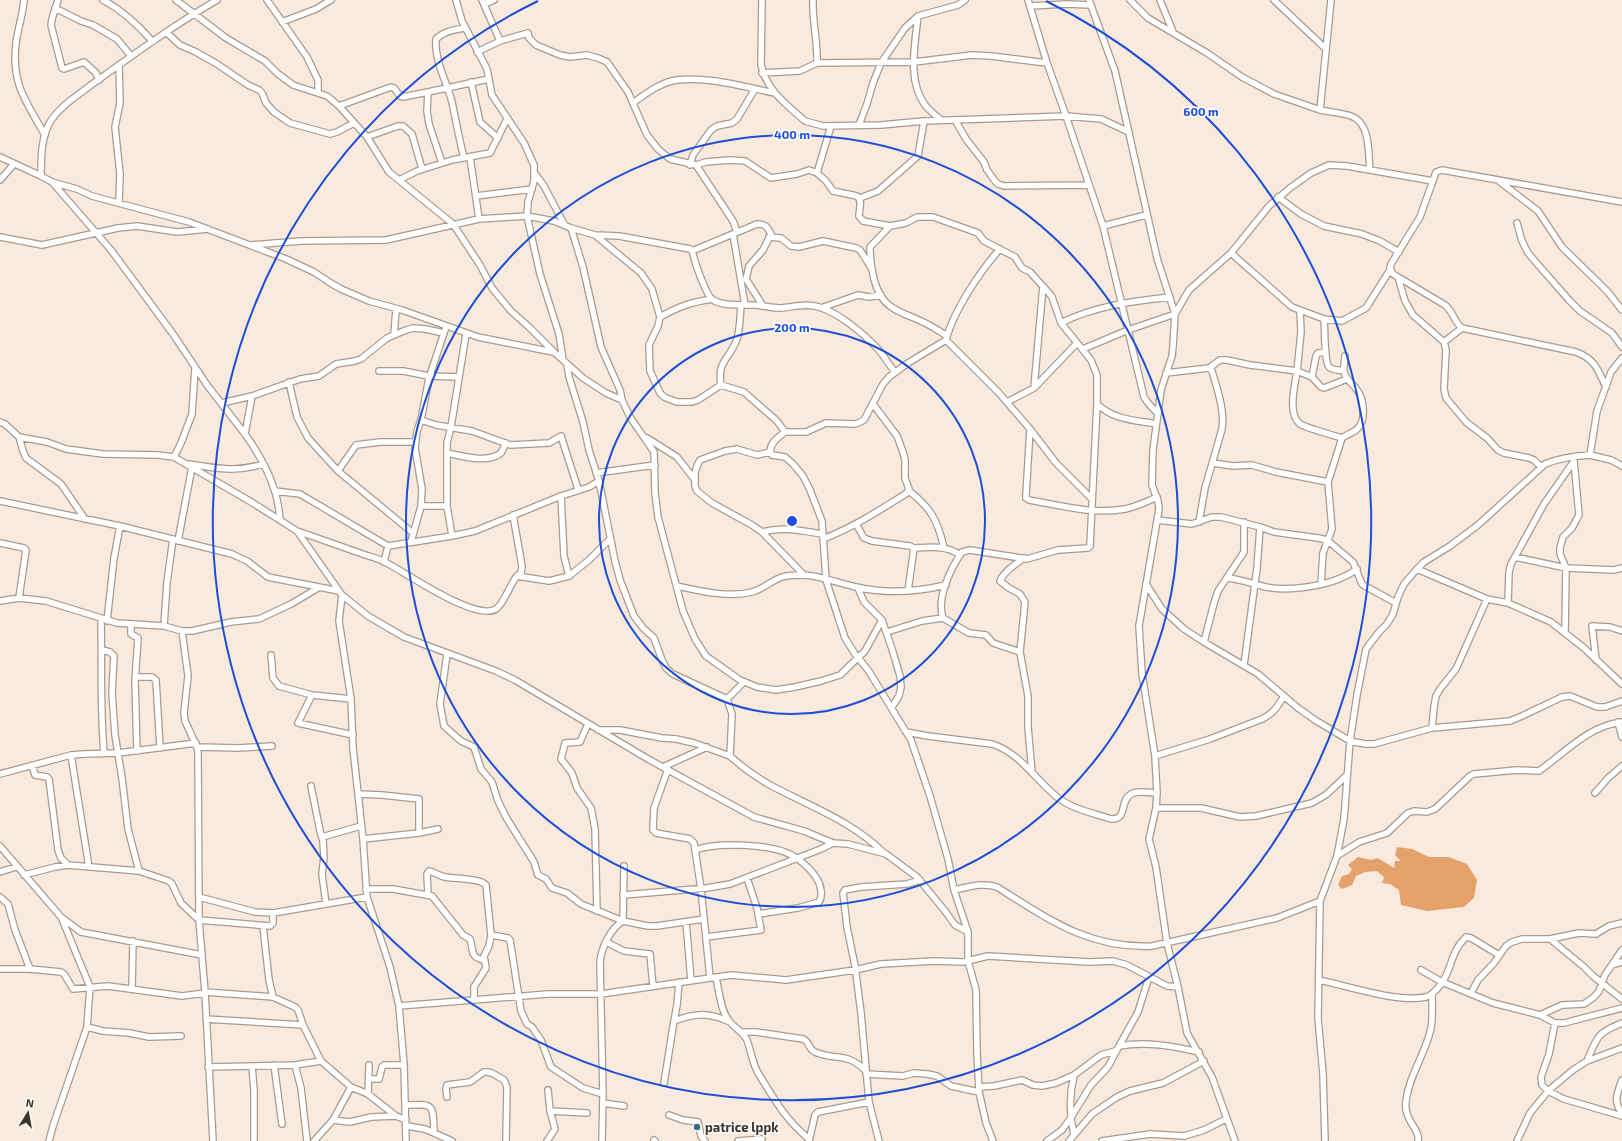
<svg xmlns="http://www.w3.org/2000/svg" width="1622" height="1141" viewBox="0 0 1622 1141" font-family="'Exo 2',sans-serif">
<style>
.water{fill:#e4a169}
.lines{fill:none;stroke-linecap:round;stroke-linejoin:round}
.street-casing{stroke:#a99a8e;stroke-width:8}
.street{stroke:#fff;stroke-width:5.5}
.ring{fill:none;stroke:#1d4ed8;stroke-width:2}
.poi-dot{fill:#366d88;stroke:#fdf9f7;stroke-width:1.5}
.labels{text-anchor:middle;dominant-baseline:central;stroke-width:3.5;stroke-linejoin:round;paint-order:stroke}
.poi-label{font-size:13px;font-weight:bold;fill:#3b3530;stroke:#fdf9f7;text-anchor:start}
.centre{fill:#1d4ed8;stroke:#fdf9f7;stroke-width:2}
.ring-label{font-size:12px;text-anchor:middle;font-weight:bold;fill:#1d4ed8;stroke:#fdf9f7;stroke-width:3.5;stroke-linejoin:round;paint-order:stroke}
</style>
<rect width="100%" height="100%" fill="#fae9dd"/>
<path class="water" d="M1397,847L1412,849L1429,857H1449L1467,864L1477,880L1474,898L1464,907L1427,911L1401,905L1399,890L1390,884L1382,883L1384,877L1377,871L1365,872L1356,876L1352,885L1342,889L1338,885L1342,876L1349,874L1352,869L1348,865L1358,857L1371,860L1378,858L1394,868L1395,861H1401L1395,855Z"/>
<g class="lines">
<g class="street-casing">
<path id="street" d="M24,0C23,14 18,28 16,43C11,83 26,102 45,135
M58,0L52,19L51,25L62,68L64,69L84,62L96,73L99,80
M103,0C122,10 138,25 152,41
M176,0L226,38L265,61L277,73L293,85L327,96L339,106L367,137L389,172L453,224L480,265L492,288L511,311L529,327L554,352L583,378L606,393L622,400
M267,0L307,57L318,80V93
M482,0L500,41
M762,0L761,64C765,89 787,105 805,121L823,126L881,125L924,121L1066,116L1101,119L1129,132
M1028,0L1047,63L1066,116L1103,226L1144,397L1148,403L1158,414
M1089,0L1115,71L1157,258L1175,314L1173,346L1172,356L1161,390L1153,450L1152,485L1158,501L1159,509L1139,626L1142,673L1155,756L1157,793L1156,808L1149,839L1156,867L1167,943L1178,987L1187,1033L1212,1077L1235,1141
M1130,0L1148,18L1207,53L1242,77L1274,94L1320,110L1331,0
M1160,0L1173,32
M1274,0L1326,49
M484,4L494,0
M1030,6L1066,4L1091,5
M55,8L81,21L93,25L117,39L131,56
M918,16C915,44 907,81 925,105C930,111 936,116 941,120
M282,22L316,9L331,0
M166,32L180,45L196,52L217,64L248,85L259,90L262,93L266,103L274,112L290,123L330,134L337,132L354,123
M477,52L500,41L528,33L529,38L536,45L560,55L570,57L587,55L598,58L607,62L628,92L647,135L658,149L670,159L696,165L706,162L730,160L745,161L771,178L797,174L809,170L817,173L826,181L833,191L857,196C863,201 859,209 859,216L863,221L890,226L906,223L917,217H933L978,233L984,241L1015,257L1022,268L1030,272L1049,293L1052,297L1061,323L1091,360L1097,375V404C1114,420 1134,420 1156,424
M817,63L914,62L972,55L991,56L1047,63
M119,65L120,103L115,127L120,174L119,202
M762,73L800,71L817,63C818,42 812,21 813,0
M471,82L480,122L498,138
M633,103C645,94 661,82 677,80C709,76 744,87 775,93
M339,106L391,87L394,88L400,96L403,97L428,92
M1320,110C1330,112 1342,113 1351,116C1371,123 1368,153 1370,170L1433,181
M955,120L966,139L984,162L987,170L995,181L998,184L1004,186L1089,185
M859,125L867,104L873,83L881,63L905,28L918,16L958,5L965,0
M367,137L398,126H403L412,134L422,169
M0,157L41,176L52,182L77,189L92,196L189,222L286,259L314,272L329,282L341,289L369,301L402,310L478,337L553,352
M470,157L479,219
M464,158C459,139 456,121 452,102C447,82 434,61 436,39C444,31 454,30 465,28
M442,163L429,124L427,111L428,92L489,79
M690,165L693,155L711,130L717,126L732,123L737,119L755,89
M696,165L733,221L737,232
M817,173L831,126
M535,174L544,186L564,224
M41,176C41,158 41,134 52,119C64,103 82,92 98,80C137,52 176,24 217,0
M0,180L14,164
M399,180L417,171L452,160L490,153L507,119
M1499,181L1538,211L1562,247L1607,291L1622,310
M52,182L111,250L173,334L207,385L245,434
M476,196L532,189
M1278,197L1301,214L1324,226L1362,234L1380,241L1399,252
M860,198L878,191L918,156L924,121
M1517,223L1522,241L1528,253L1540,267L1569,300L1580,311L1612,333L1622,347
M890,226L870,247C870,265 874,295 890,306C899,313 913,317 923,322C932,326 939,331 947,336
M1103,226L1146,215
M571,228L595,235L641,273L652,289L660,317L658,326L649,345L650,371L660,393L664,397L677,402H692L698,400L721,385L744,392L777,421L785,432C778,437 766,446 772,455L785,457L793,464L803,476L810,490L822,521L826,580L845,638L855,654L868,670L911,740L930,796L948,859L954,890L968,932V961L976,990L977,1052L979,1092L986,1123L993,1141
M733,234L745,305
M595,235L619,236L690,249L692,250C694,260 706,296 713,300C725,307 740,304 753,305C762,305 771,308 780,308C794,307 806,303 819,307C839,313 863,333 877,348C884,355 888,364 895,372
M0,237L42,245L118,228L137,226L177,232L208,229
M769,237L781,238L791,246L799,247L823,241L856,248L860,250L872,269
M251,245L301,241L386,240L479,219L527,216L528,202L534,181V165L524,143L492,95L487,69L462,21L456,0
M692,251L757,224C765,224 767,226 771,234L763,250L749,266L746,279L763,306
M1231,253L1292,307L1324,319L1342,321L1366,308L1390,270
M1398,277L1405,301L1413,315L1444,342L1446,350L1444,389L1446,398L1466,422L1487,438L1498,450L1504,453L1529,458L1534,460L1541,467
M821,308L858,295L869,297L881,295
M1300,310L1301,332L1297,371L1312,377L1321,387L1324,388L1347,379
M660,317C678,307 691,302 712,299
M1324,319C1325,328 1324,361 1329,367C1332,370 1339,370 1344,371
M1061,323C1094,306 1134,301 1170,297
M394,335L396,309
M946,340L998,392L1030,429L1056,463L1092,499
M1444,342L1462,328
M1083,349L1128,330L1175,314L1189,290L1231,253L1269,206L1290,188L1311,173L1329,165L1347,166L1370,170
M563,360L559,334L540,274L527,216L554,221L571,228L583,267L601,347L620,390L622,400L630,417L654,452L655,493L658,517L683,611L695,639L706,656L740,680L757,687L776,690L795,687L821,681L840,675L865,651L882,620
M567,364L569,377L583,422L589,450L599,481L615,561L620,580L634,616L643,628L654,638L662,660L666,668L673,674L727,699L732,714L730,756C742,767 756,777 770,785C809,806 852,821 884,853
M1209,368L1220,360H1227L1250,365L1297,371C1295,385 1287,414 1300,424C1307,428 1332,435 1342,438
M379,371H403L429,376L459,377
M1166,373L1209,368L1212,371C1217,389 1225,410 1222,429L1205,488L1199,522
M1312,377L1316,356L1318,353L1326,352
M289,382L297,417L308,438L338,471L413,533
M721,385C717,360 730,359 737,339C740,329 740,316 741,305
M1606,387C1598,370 1595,359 1576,352L1462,328C1454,322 1453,311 1445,305L1393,274L1390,268L1391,264L1420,217L1436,172L1442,170L1622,202
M1034,388L1043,286
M1007,402L1034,388L1077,343
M222,403L252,396
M421,420L436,425L472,431L510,445L549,443L561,436L578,489
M0,422L5,424L19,437L47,442L66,449L103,454L158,455L174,457L181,443L192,414L195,368
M1030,429L1026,495V498L1029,500C1059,505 1093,515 1125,509C1136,507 1146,502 1157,497
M785,432H806L826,423L856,424L864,420L883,384L889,377L908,363L946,340C953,312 980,271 1000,249
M19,437L23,451L26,458L61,484L85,519
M647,438L677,457L695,480
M770,452L757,455L737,449L725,451L700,460L697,466L695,473V486L697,491L712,503L752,525L762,532L804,575
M447,453C462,456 487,464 501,453L506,443
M1590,455L1611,460L1622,466
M174,457L253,503L297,531L342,595L368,616L404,637L496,671L515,680L648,759L754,817L804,831L833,843L848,844L886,854L917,877L945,911L955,925L968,932
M1213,463L1233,466L1252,465L1276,472L1328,482L1332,529L1323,553L1321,584
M188,464C217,468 235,473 263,464
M338,471L356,445L380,442H415
M596,473L655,465
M1328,482L1342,438C1347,434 1354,433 1358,428C1366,420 1364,399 1357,390C1353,384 1346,380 1344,372C1343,367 1345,361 1345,356
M275,491L300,494L388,546L452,536L475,531L561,496L589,487L599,481
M909,491C931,508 938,521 944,548
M0,501L120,526L232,554L247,561L268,577L339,591
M421,506H447
M513,515L522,566L521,573L517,576
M280,520C279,510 278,499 274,489C268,469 257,451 245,434L252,396L300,379L319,376L336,364L355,361L361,359L387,338L406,330L413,328L425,329L444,333
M1157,520L1192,524L1212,517H1221L1260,527L1257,568L1244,665
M856,524L864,538L872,541L910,546L914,548L908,591
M1260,527L1274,532L1318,538L1327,540L1353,562L1362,584L1365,586L1396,603
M297,531C318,538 339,546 360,553C368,556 376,558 383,561C404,571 475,622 496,609C504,604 510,584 517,576L549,581L569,576L564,556L561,496
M762,532C782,526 802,531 823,534
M452,536L447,506V443L451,427L466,334
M823,539C854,527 880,510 907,493L909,489L905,478V460L903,452L897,436L873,404
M178,541L192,467
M411,542L421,506L422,489L415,448L417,431L421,420L429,378L445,330
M0,543L24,548L26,550L19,598
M914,548C930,547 946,545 960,555
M1515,557L1566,568L1614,570L1622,568
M1024,558C1016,564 1004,571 1000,581L1009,588L1020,594L1025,602L1020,652L1028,696V727L1032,773
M384,562L388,546
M1417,569L1487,599L1508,603L1551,622L1584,648L1622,684
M569,576L589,560L610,539
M1227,578C1240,579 1253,584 1266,587C1292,592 1336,585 1357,569
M1146,584L1162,609L1184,629L1204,642L1258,674L1298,708L1315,720L1350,741L1365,744H1374L1432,728L1510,721L1522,716L1562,697L1570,696L1597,707H1605L1622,701
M677,586C700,591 729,598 752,592C763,589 771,581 782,577C788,575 797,575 803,575C818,575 841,584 856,587C886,594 916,592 946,585
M858,588L864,602L882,620L892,649L900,676L901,687L899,696L892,707
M342,595L339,621L351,699L353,748L363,839L367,897L390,967L399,1006L404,1065L406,1141
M0,601L19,598L46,601L117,623L164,626L182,631H192L231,622L259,619L291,604L318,588
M1508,603L1509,572L1511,564L1544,504L1574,461
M943,618L969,633L986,635L993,643L1020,652
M101,619C102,664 100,708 104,753
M107,621L114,558L120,526
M131,625V634L138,638L135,681L137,751
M164,626L167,582L173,539
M182,631L188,676L184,713L185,721L197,747L198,752L199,920L205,992L213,1141
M887,632L922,621L943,618C936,598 951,568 962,552L970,550L1027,559L1058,550L1088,548L1090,546L1097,404
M1565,632L1566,568L1560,554V548L1563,537L1572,528L1579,515L1574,461
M1204,642L1214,603L1218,591L1244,552V522
M102,650L110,652L114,656L112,693L115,735L122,778L128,829L139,871
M447,654L440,704L444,726L461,741L474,747L481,769L492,782L498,801L507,819L534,862L538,875L546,879L552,888L567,893L581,904L623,921L648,926H657L704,919
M271,655L273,678L279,686L312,695L351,699
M1596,660L1592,626L1610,627L1622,631
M135,677H152L156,680L160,748
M312,695L298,723L353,735
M727,699L744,682
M1618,722L1622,737
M588,724L580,742L565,743L561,759L572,773L577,788L591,808L595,829L597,911
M1432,728L1434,707L1436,696L1440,689L1456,669L1487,599
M598,730H620L662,738L676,739L694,743L730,756
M906,732L928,736L992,744C1020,753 1035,779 1057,797C1072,809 1093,813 1111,819C1128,820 1119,801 1131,794C1138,790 1150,793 1157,793
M197,747L238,748L272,746
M71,755L89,867
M1155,756L1210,739L1262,719C1273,714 1278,706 1284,696
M32,765L35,775L47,777L49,779L58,850L61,858L68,865
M663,767L707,747
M668,769L654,808L653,830L656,833L690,839L694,843L701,889L710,978
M0,774L71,755L84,754L118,753L196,743
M311,786L320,831L323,841L324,857L322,874L326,904
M1595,793L1608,778L1622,766
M358,794L382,795L419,799V833
M1156,808H1201L1240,817L1256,816L1312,803L1327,794L1347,775
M322,837L361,826
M363,839L419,833L438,829
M0,846L61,917L81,932L202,955
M695,850C717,842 765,844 787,853C798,857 811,869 817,879C821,885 823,896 819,902L798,908L758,914
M1337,856L1359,842L1387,833L1408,813L1414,811L1427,812L1435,809L1470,776L1474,774L1517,770L1539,771C1566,752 1588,726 1622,722
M0,872L16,867
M24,875L55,867L68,865L139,871L169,881L172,884L181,903L199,920L270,926L273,923V913
M366,889H393L432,896L463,935L470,939C474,950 469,957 484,960
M954,890C969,887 983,882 997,887C1048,919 1089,949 1152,946L1277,918L1320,901
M428,895L427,874L429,871C435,872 439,876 445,877C455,879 480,878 486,885L491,935L489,946L484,956L486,968L474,987V1000
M623,895L707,888L730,884L821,849L833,843
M0,897L8,904L15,930L30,969
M199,897L255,912L273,913L367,897
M686,922L691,980
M263,926L269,980L273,997
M491,935L508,938L510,940L521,1011L527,1024L532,1027L541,1040L551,1067L583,1088L603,1094
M706,937L761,930L757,908L747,878
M1550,939L1584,967L1593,976L1622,999
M606,942L624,951L650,954L653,986
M1612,965L1622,962
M0,969H30L61,972L64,974L73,989L108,986L182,996L205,993
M1421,970L1442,982L1493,1003L1540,1015L1555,1023H1564L1622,1008
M716,978C719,990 721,1013 730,1022C736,1029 743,1032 747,1040C751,1051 752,1062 758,1073C775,1100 784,1118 809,1139
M1319,980C1349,986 1397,1003 1426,997C1432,996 1438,988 1442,983C1452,968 1451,951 1466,937L1471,938L1499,955
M679,982L677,1005L674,1021C695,1013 709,1012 730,1022
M132,989L133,941
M205,992L273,997L295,1007L298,1010L303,1025L321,1061
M1471,993L1478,980L1494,963L1506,946L1512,942L1522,939H1550L1579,933L1596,934L1609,926L1622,923
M399,1006L548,994H601L731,975L786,980L855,970L881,964L934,961L963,962L988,956L1089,962L1113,961L1127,965L1167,986L1178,987
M1540,1015L1562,1005L1584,1004L1594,997L1599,991L1605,975L1622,950
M206,1019L303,1025
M87,1027L103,1031L129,1033L149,1037L181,1036
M742,1032H756L803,1039C810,1042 808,1049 815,1052C835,1061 846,1051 866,1071
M1119,1046L1138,1012L1149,977
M1622,1048L1587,1061L1573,1070L1548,1091L1564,1099L1622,1116
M1587,1061C1597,1037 1597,1033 1622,1023
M274,1065L282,1124
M295,1065L301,1088L307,1141
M252,1066L254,1090V1140
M208,1067L295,1065L321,1061L351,1087L368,1094L396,1116L406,1120
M866,1074L903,1076L914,1073L927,1074L937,1076L951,1086L979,1092
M1074,1075C1069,1096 1069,1114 1074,1135
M369,1079H379L382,1067L384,1065H404
M1622,1080C1617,1093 1613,1102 1622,1113
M664,1083L674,1021
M979,1087L994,1086L1022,1080L1033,1085L1042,1086L1056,1083L1074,1075L1101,1055L1115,1051
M368,1094L369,1065
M447,1097L446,1089L447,1085L470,1082L484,1072H487L492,1073L504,1080L507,1087L506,1141
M603,1103L624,1106
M406,1105C434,1104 433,1104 434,1132
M550,1111L587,1113
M669,1115L683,1120L698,1122L701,1136L705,1141
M333,1120L350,1122L371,1117L396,1116
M407,1126L425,1129L452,1141
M654,1140L655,1141
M49,1141L53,1126L87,1027L90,987L62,919
M314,1141L333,1120L351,1087
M547,1141L555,1129L550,1111L548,1090
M602,1141L603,1094L600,963C601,948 610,929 623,921L624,866
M738,1141L762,1139
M809,1141L815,1115L818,1112L869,1102
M879,1141L869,1102L861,1013L855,966L847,927L843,893L845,890L861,887L907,884L920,880
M1047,1141L1062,1130L1070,1119L1091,1085L1108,1067L1119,1046C1146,1041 1172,1046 1199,1052
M1069,1141L1092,1114L1117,1097L1130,1091L1163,1083L1204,1061
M1102,1141L1150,1134L1184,1136L1204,1130L1226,1119
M1325,1141L1323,1074L1318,1018L1320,901L1337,856L1344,819L1350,741L1357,695L1366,649L1379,632L1387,624L1393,614L1398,597L1404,584L1417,569L1424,562L1450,546L1478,525L1545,464C1559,458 1575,456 1590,455L1597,411L1611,372L1622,358
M1418,1141C1421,1130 1403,1120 1406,1101C1409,1075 1426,1053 1431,1028C1433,1017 1432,1005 1432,994
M1517,1141L1530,1113L1548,1091L1542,1085L1541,1077L1549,1054L1555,1023"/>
</g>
<use href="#street" class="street"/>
</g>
<g class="ring">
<circle cx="792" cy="521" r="193"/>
<circle cx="792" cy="521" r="386"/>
<path d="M1046 1A579 579 0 1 1 538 1"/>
</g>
<circle class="poi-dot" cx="697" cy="1127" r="4"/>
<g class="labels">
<g class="poi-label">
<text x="705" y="1127">patrice lppk</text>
</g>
</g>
<circle cx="792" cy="521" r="6" class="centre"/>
<g class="ring-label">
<text x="1201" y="116">600 m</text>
<text x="792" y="139">400 m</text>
<text x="792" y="332">200 m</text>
</g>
<g transform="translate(28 1113) rotate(11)" stroke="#fdf9f7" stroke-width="3" paint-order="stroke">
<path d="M0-3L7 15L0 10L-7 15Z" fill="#3b3530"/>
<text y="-6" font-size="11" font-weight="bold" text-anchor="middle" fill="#3b3530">N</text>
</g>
</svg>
